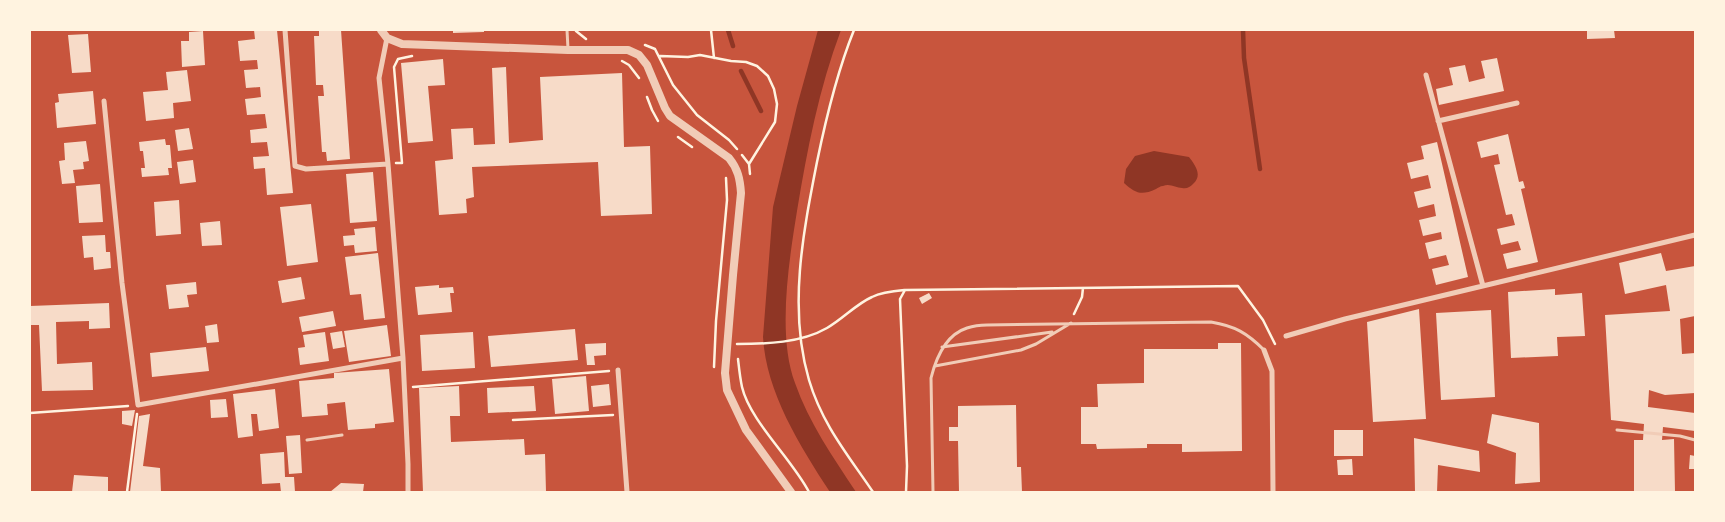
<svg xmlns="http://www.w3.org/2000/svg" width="1725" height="522" viewBox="0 0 1725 522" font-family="Figtree,sans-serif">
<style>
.water{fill:#8f3625}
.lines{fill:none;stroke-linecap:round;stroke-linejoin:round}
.stream{stroke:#8f3625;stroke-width:4.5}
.building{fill:#f7dbc8}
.path{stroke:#fff3e0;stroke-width:2.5}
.service{stroke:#f1ccb7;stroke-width:3}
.minor{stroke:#f1ccb7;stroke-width:5}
.tertiary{stroke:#f1ccb7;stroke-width:8}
</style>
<rect width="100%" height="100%" fill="#c8553d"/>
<path class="water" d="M818,30H841C819,88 807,150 797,211C789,261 777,335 795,383C809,423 833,457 856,492H830C800,446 766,392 763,337L773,207L797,106Z
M1154,151L1189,157C1195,165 1203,175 1193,184C1190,187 1187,189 1182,188C1176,188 1170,183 1163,186C1160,186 1158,188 1156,189C1141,196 1135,193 1124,183L1126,169L1135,156Z"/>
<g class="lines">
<path class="stream" d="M728,30L733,46
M1243,30L1244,58L1260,169
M741,71L761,111"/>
</g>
<path class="building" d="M254,30H277L293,193L267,195L265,168L254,169L253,157L269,156L267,142L251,143L250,130L267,128L265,114L247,115L245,99L261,97L260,87L246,88L244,70L258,69L257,60L240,61L238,41L255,39Z
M319,30H341L350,159L327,161L326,152H322L318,96H324L323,85H316L314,36H319Z
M453,30H484V32L453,33Z
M1587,30H1614L1615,38L1587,39Z
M203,31L205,65L182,67L181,41H189V32Z
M88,34L91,72L72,73L68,35Z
M1497,58L1504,91L1439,105L1436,89L1453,85L1449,68L1465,65L1469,82L1485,78L1481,61Z
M443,59L445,85L428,86L433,141L408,143L401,63Z
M506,67L509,143L543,140L540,77L622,73L624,147L650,146L652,214L601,216L598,162L472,167L474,197L466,199L467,213L439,215L435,161L453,159L451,129L473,128L474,145L495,144L492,68Z
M187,70L191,101L173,103L174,118L146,121L143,92L168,90L166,72Z
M93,91L96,124L57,128L55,103L59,102L58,94Z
M189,128L193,149L178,151L175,130Z
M1508,134L1519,182L1523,181L1525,188L1521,189L1538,262L1507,269L1503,254L1521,250L1518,241L1501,245L1497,229L1515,225L1512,214L1506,215L1494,165L1500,164L1498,154L1481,158L1477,142Z
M165,139L166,145H170L172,168H168L169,175L142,177L141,168H145L143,151H140L139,142Z
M86,141L89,161L83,162L84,169L73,170L75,183L62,184L59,161L65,160L64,143Z
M1437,142L1468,277L1436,285L1432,269L1449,265L1446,255L1429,259L1425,243L1442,239L1441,232L1423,236L1419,220L1436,216L1434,204L1418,208L1414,192L1431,188L1428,175L1411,179L1407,163L1424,159L1421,146Z
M193,160L196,182L180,184L177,162Z
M373,172L377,221L350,223L346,174Z
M100,184L103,222L79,223L76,186Z
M179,200L181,234L156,236L154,202Z
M311,204L318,262L287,266L280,207Z
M220,221L222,245L202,246L200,223Z
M375,227L377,251L355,253L354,245L344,246L343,236L355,235L354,229Z
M105,235L106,252H110L111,268L94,270L93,257L84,258L82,236Z
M378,253L385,318L364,320L361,294L350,295L345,257Z
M1661,253L1666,271L1695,266V316L1680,319L1682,354L1695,353V393L1665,395L1649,390L1648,407L1695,413V431L1663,427L1662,440L1674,439L1675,492H1634V440H1643L1644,424L1611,420L1605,315L1670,311L1666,285L1625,294L1619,263Z
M301,277L305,299L282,303L278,281Z
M196,282L197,294L187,295L189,307L169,309L166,285Z
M439,285V288L453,287L454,293H450L452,312L418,315L415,287Z
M1555,289V295L1582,293L1585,336L1557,337L1558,356L1511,358L1508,292Z
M929,293L932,298L922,304L919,298Z
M109,303L110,328L89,329V321L56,322L57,364L92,362L93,390L42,391L39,325H31L30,306Z
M1419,309L1426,419L1373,422L1367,322Z
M1491,310L1495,397L1441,400L1436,313Z
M333,311L336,326L302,332L299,317Z
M217,324L219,342L207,343L205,326Z
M387,325L391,356L349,362L344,331Z
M575,329L578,360L491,367L488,336Z
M342,331L345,347L333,349L330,333Z
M325,332L329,361L300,365L298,348L305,347L303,335Z
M473,332L475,368L422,371L420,335Z
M606,343V355L594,356L595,365H587L585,344Z
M1218,343H1241L1242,451L1182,452V444H1147V448L1097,449L1096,444H1081V407H1098L1097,384L1144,383V349H1218Z
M206,347L209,371L152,377L150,353Z
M389,369L394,422L375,424V428L348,430L345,402L327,404L328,415L302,417L299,381L334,378V373Z
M586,376L589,411L555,414L552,379Z
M609,384L611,405L593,407L591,386Z
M459,386L460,416H450L451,442L524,439L525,455L545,454L546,492H423L419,388Z
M534,386L536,411L488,413L487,388Z
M275,389L279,428L259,431L257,414H251L253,436L238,438L233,394Z
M226,399L228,417L211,418L210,400Z
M1016,405L1017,467H1021L1022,492H959L958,441H949V427H958V406Z
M135,410L132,426L122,424V411Z
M150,414L143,466L160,468L161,492H130L139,416Z
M1492,414L1539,423L1540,482L1515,484L1516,453L1487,443Z
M1334,430H1363V456H1334Z
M300,435L302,473L289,474L286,436Z
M1414,438L1479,451L1480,472L1438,465L1437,492H1415Z
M284,452L285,477H294L295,492H281L280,483L262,484L260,454Z
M1690,455L1695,456V469H1689Z
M1352,459L1353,475H1338L1337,460Z
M74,475L108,477V492H72Z
M341,483L364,484L363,492H330Z"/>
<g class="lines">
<path class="path" d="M711,30L714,58
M854,30C837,72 826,118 817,162C803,233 788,309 809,380C822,424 848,455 873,492
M576,31L586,39
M645,45L655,49L673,85L697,115L729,140L737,149
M660,56L688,57L700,55L731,61L746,62L757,66L768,76L774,89L777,104L775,122L749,164
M622,61L629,65L639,78
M647,97L652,110L658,121
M678,137L692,147
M742,155L749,164L750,174
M396,163H402L394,67L398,59L412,56
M905,290L900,299L907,466L906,492
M1074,314L1082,297L1083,288
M737,344C766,344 801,343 827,328C843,319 856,304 872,297C882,292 894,291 905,290L1238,286L1263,320L1275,344
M738,359C739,368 740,378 742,387C750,421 792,459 809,492
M714,367L716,321L727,200L726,178
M413,387L609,371
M30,413L128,406
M513,420L613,415
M127,492L137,414"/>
<path class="service" d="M567,30L568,49
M942,347L1052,332
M935,366L1021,350L1036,344L1071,323
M1617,430L1680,436L1695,440
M307,440L342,435
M933,492L931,378C936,358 945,335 967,328C973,326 980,325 987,325L1211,322C1235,326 1247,333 1264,350"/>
<path class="minor" d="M285,30L295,166L306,169L388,164
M387,38L379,78L388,164L403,358L408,464V492
M1426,75L1483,286
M104,101L122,283L138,405L403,358
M1438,121L1517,103
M1286,336L1345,319L1695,235
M1264,350L1272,371L1273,492
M618,370L627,492"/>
<path class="tertiary" d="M381,30L387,38L402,44L568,50H628L639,55L647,65L665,108L670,116L729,158C738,169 740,179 741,193L733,275L725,373L727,390L746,430L791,492"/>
</g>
<rect width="1725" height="522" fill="none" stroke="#fff3e0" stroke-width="62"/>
</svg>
